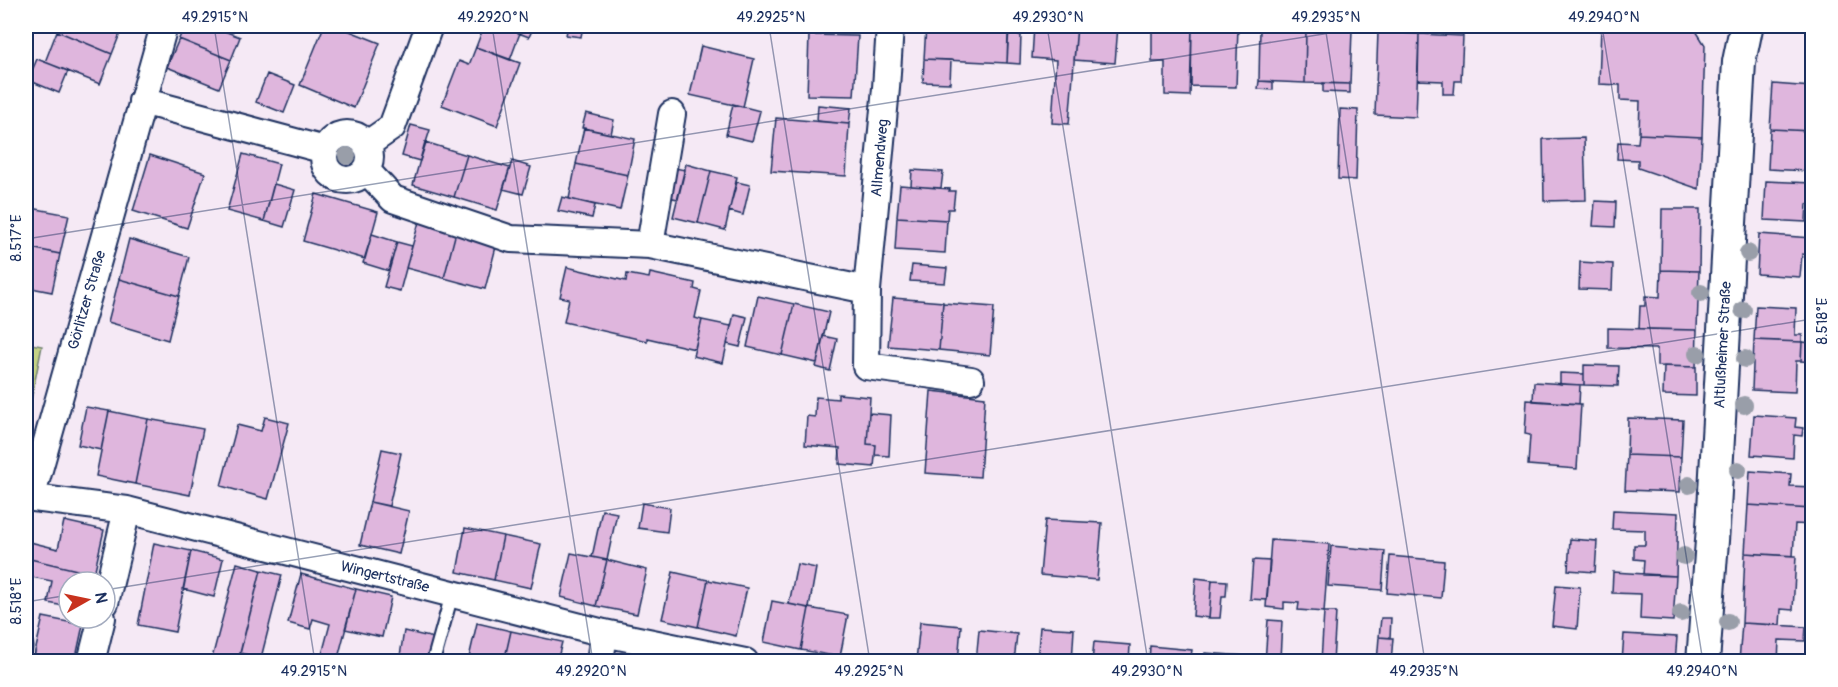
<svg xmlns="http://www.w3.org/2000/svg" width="1838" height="687" viewBox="0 0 1838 687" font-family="Pangolin,sans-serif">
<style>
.green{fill:#c4d286;stroke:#708072;stroke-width:1.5}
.building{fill:#dfb6dd;stroke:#1b2f5e;stroke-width:1.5}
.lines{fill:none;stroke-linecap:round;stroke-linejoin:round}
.service-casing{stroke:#1b2f5e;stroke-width:16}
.minor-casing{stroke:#1b2f5e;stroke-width:30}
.tertiary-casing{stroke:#1b2f5e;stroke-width:36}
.service{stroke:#fff;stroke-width:12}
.minor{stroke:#fff;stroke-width:26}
.tertiary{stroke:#fff;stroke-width:32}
.tree{fill:#999ea9}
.ticks{fill:none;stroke:#1b2f5e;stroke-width:1.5;stroke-opacity:0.45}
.labels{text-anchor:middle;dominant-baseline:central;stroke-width:6;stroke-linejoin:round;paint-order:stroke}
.street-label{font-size:15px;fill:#1b2f5e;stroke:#fff}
.neatline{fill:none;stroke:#1b2f5e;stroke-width:2}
.ticks-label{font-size:15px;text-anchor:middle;fill:#1b2f5e}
</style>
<rect width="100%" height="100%" fill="#f5e9f5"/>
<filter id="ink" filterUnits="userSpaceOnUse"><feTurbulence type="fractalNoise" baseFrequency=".0167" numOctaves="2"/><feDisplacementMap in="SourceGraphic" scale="12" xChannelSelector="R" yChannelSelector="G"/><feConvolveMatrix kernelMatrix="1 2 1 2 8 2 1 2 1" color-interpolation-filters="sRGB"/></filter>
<g filter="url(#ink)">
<path class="green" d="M26,343L42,346L26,425Z"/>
<path class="building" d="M60,26H123L112,54L57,31Z
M184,26H211L240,37L231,60L179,39Z
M324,26H337L380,43L354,108L300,85Z
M484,26H500L520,33L510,60L476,47Z
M500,26H534L529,37Z
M568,26H583L581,37L566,35Z
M926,26H1009L1007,63L924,59Z
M1034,26H1077L1069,124L1052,123L1056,60L1032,58Z
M1077,26H1118L1115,63L1074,60Z
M1152,26H1192L1190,96L1165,95V62H1152Z
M1192,26H1238L1236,87L1191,86Z
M1601,26H1693L1705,45L1702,137L1639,134L1640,101L1620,100V85L1599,84Z
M1260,28L1306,29L1305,83L1259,81Z
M1306,29L1352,30L1350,84L1305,83Z
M57,31L112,54L100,84L45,62Z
M1378,32L1419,34L1416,117L1375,115Z
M1419,34L1463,36L1461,81H1455L1454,94H1443V81L1418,80Z
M809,35L858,36L854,96L807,95Z
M1008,35H1021L1020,64L1007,63Z
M179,39L231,60L219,88L167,67Z
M701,46L754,59L743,107L690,95Z
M476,47L520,63L497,126L442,105L459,61L469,65Z
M37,59L68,71L59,93L28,80Z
M924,59L951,60L950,83L923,82Z
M267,74L295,85L284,113L256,102Z
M1259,81L1273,82V90L1258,89Z
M1323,83L1350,84V93L1323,92Z
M1773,84L1812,87L1810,111H1812V131L1770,129Z
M733,104L760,111L752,141L726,135Z
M818,105L851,108L849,124L817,121Z
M1340,109L1358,110L1356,180L1338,179Z
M586,113L614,120L611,134L582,128Z
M776,118L849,124L846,176L771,171Z
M411,125L430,130L420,161L402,156Z
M584,128L635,139L628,175L576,164Z
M1770,129L1810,131L1808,171L1768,169Z
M1639,134L1702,137L1699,189L1638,168V160L1617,159L1618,142L1638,143Z
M1584,138L1586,200L1544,201L1543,139Z
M425,142L467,155L454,197L413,185Z
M243,154L279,164L264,221L227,211Z
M150,155L205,173L187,228L133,211Z
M467,155L510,168L497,210L454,197Z
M512,161L531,167L523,194L503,189Z
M576,164L628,175L620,210L569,199Z
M686,164L711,171L698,223L673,217Z
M670,167L685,170L678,199L663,196Z
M912,170L943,172L941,188L911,186Z
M711,171L737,177L725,230L698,223Z
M1766,181L1812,183V204H1807L1806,222L1764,220Z
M737,182L750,185L743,215L729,211Z
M274,184L295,190L284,227L264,221Z
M900,185L950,189L949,191H955L953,209H948L947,220L897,217Z
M316,194L378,212L365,259L303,241Z
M562,197L595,205L592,218L558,211Z
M1595,201L1616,202L1615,227L1593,226Z
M26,207L69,215L60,254L26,247Z
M1662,209H1700L1699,271L1661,270Z
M897,217L947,220L945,253L895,250Z
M419,222L456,232L444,278L406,268Z
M456,232L497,243L485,289L444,278Z
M372,234L397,242L389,271L363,263Z
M1759,234L1812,238V266H1810L1811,255L1802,254L1800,277L1757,274Z
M129,239L189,257L179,296L119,279Z
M397,242L412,246L400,291L384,287Z
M26,247L60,254L52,292L26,287Z
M1580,262L1613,264L1612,290L1579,289Z
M912,265L947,268L945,283L910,281Z
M567,267L626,281L627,274L649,278L650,273L695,283L694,289L701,291L695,318L702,320L695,349L647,338V341L564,322L569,299L560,297Z
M1661,270L1699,271L1697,330L1639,329L1640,306H1645V296L1660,297Z
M119,279L179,296L168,340L108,322Z
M758,296L794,304L782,355L747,347Z
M893,298L943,302L939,350L888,346Z
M943,303L994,307L990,355L939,350Z
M794,304L829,312L817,363L782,355Z
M1756,306L1796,308L1795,335H1802V342L1754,340Z
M734,314L747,317L740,347L727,344Z
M702,320L731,326L723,363L693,356Z
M1608,328L1697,330L1696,367L1657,366V349L1608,348Z
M823,336L837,339L830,371L816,367Z
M1754,340L1802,342L1801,361H1796L1795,392L1752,390Z
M1802,342L1812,343V362L1801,361Z
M1584,365L1619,366L1618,386L1584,385Z
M1664,366L1696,367V396L1663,395Z
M1560,373L1584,374V385L1560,384Z
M1534,382L1580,385L1579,404L1533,401Z
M931,391L985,397L980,477L925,473Z
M838,394L870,397L867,444L876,445L874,467L839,464L840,448L805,445L807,416L815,417L816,397L838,399Z
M1527,400L1581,404L1577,469L1528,465L1530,435L1525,434Z
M86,407L109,411L101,450L78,445Z
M109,411L148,419L135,484L96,476Z
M869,413L891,415L889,456L875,455L876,445L867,444Z
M1754,415L1796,418L1795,427L1803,428L1802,436L1794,435L1793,458L1751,455Z
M265,417L289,423L268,499L221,486L237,425L261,431Z
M1628,418L1683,420L1681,457L1627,455Z
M148,419L203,429L190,495L135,484Z
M382,449L401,453L389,506L370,502Z
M1627,455L1681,457L1680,492L1625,490Z
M1750,471L1791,474L1790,486L1812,487V509L1748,505Z
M370,502L409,511L399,554L360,545Z
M642,503L670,508L667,532L638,528Z
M1748,505L1812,509V525L1795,524L1793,556L1745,553Z
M602,510L617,513L607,560L592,557Z
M1613,510L1678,513L1676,576L1643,575L1644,560L1634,559V545H1645V530L1612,529Z
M1045,520L1102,523L1097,580L1040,575Z
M64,521L104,530L94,574L26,558V541L58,549Z
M465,528L503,536L494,580L457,572Z
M503,536L541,544L531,588L494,580Z
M1570,539L1597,541L1595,572L1568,570Z
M1271,540L1329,544L1324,612L1298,610L1299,603L1284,602V609L1266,607Z
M154,543L191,551L175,632L138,625Z
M1331,546L1385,551L1382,590L1328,586Z
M191,551L223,559L214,597L183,589Z
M571,553L607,560L596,606L561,597Z
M1745,553L1796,556L1793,610L1781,609L1780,625L1742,623Z
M1390,556L1444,561L1441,598L1387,593Z
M26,558L94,574L92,582H69V607L48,603L52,581L26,576Z
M607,560L647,570L637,614L596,606Z
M1253,560L1270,561L1267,600L1250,599Z
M237,563L261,570L238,662H211Z
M797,564L816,568L809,608L789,604Z
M261,570L282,575L261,658L240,653Z
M673,572L708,580L698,627L662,619Z
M1613,572L1676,576L1673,621L1640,619L1641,594L1612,593Z
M301,574L356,589L337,662H320L330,624L313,619L310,629L288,623Z
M1196,578L1212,580L1209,618L1193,616Z
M708,580L747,588L736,636L698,627Z
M1212,580L1227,581L1226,596H1222L1220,618H1209Z
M1556,585L1580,587L1577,629L1552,626Z
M356,589L391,597L382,637L345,629Z
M772,601L809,608L801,650L764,642Z
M809,608L848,615L840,657L801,650Z
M1324,612H1336L1333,662H1321Z
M43,617L83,625L75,662H26V655L34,657Z
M1381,618H1391L1390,638L1379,637Z
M1268,620L1282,621L1280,659L1304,662H1265Z
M920,622L961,626L958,662L916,661Z
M477,623L511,631L504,662H468Z
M1742,623L1806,627L1805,641L1779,640L1778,662H1739Z
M1040,627L1074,629L1072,662H1037Z
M979,630L1017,634L1014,662H976Z
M404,631L434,638L429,662H399Z
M511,631L562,642L557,662H504Z
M1624,634L1677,637L1675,662H1622Z
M1379,637L1393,638L1391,662H1377Z
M1094,642L1130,645L1129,662H1092Z
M1150,646L1192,650L1190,662H1149Z
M1205,653L1245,656L1244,662H1205Z
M1453,657L1494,661V662H1452Z"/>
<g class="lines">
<g class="service-casing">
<path id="service" d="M433,662L452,594"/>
</g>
<g class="minor-casing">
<path id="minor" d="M890,26L886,88L867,290L866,366L971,380
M142,101L325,150
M324 157a23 23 0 1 1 46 0a23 23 0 1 1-46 0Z
M366,145L392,127L429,26
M366,170L393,199L511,239L650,245L867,290
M650,245L672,114
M26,497L127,510L604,633L745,662
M31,498L164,26
M105,603L127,510
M91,662L102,618
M600,662L604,633"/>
</g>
<g class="tertiary-casing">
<path id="tertiary" d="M1703,662L1713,527L1739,62L1746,28"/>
</g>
<use href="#service" class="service"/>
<use href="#minor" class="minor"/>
<use href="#tertiary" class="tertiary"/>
</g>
<g class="tree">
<circle cx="347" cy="156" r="9"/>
<circle cx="1748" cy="253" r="9"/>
<circle cx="1701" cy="293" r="9"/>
<circle cx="1743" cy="310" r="9"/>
<circle cx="1697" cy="354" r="9"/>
<circle cx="1745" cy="359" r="9"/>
<circle cx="1744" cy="405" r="9"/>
<circle cx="1738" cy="470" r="9"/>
<circle cx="1689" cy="485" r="9"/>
<circle cx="1684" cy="556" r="9"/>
<circle cx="1681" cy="613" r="9"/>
<circle cx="1728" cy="622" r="9"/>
</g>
</g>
<path class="ticks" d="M214,26L315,662M492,26L593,662M769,26L870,662M1047,26L1148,662M1325,26L1425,662M1602,26L1703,662M26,239L1374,26M26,587L37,662M105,590L1812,319M26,602L69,595"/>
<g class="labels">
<g class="street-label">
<text transform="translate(880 158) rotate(-85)">Allmendweg</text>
<text transform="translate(87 300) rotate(-74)">Görlitzer Straße</text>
<text transform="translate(1723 345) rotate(-87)">Altlußheimer Straße</text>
<text transform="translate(385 577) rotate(14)">Wingertstraße</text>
</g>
</g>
<rect width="1838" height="687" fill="none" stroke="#fff" stroke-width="66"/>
<g transform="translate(87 600) rotate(81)"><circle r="28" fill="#ffffff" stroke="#a4acbf" stroke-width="1.5"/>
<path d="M0-4.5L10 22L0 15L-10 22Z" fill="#c8321e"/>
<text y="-9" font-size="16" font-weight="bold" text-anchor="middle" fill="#1b2f5e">N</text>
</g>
<rect x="33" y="33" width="1772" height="621" class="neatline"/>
<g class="ticks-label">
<text x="215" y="22">49.2915°N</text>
<text x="493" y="22">49.2920°N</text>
<text x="771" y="22">49.2925°N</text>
<text x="1048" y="22">49.2930°N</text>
<text x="1326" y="22">49.2935°N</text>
<text x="1604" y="22">49.2940°N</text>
<text transform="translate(16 238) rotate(-90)" y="5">8.517°E</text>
<text transform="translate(1822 321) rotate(-90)" y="5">8.518°E</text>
<text transform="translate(16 601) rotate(-90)" y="5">8.518°E</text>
<text x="314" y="676">49.2915°N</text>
<text x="591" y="676">49.2920°N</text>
<text x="869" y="676">49.2925°N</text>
<text x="1147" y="676">49.2930°N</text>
<text x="1424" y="676">49.2935°N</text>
<text x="1702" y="676">49.2940°N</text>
</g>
</svg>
